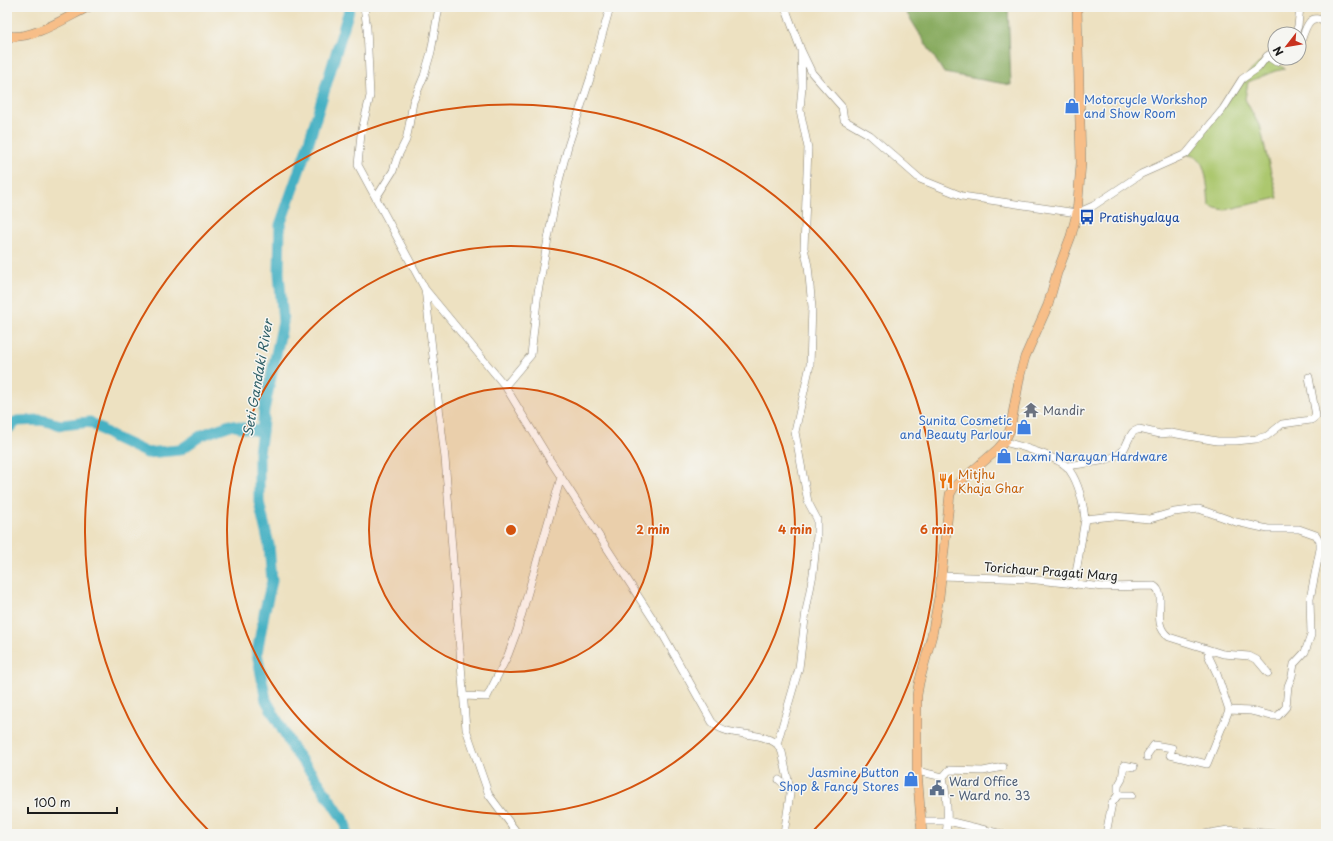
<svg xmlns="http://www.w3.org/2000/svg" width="1333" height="841" viewBox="0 0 1333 841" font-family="'Playpen Sans',sans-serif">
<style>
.green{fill:#acc76e;stroke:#647245}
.forest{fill:#89ac61;stroke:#52643e}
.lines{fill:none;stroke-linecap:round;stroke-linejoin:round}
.river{stroke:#45b0c3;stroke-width:11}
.minor-casing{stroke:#847e6e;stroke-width:8}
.major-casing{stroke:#847e6e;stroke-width:10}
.minor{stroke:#fff;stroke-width:7}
.major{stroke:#f7be88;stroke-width:9}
.ring{fill:none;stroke:#d4530e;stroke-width:2}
.labels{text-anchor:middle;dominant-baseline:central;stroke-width:3;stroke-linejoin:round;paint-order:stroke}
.shop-label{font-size:12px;fill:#366cbe;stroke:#f6f6f2;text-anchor:start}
.transit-label{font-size:12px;fill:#164399;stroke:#f6f6f2;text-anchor:start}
.worship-label{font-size:12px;fill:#5b616d;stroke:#f6f6f2;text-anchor:start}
.food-label{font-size:12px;fill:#c56008;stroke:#f6f6f2;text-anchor:start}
.street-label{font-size:12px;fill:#1c1c1c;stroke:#f6f6f2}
.service-label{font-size:12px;fill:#4e5e75;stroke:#f6f6f2;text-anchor:start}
.water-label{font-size:13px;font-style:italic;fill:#2e5f67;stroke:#f6f6f2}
.centre{fill:#d4530e;stroke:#f6f6f2;stroke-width:2}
.ring-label{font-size:12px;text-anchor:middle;font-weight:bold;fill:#d4530e;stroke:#f6f6f2;stroke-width:3;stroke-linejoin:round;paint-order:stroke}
</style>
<rect width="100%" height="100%" fill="#f6f6f2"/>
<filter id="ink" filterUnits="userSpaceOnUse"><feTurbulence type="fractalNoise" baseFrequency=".025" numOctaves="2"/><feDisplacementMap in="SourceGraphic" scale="8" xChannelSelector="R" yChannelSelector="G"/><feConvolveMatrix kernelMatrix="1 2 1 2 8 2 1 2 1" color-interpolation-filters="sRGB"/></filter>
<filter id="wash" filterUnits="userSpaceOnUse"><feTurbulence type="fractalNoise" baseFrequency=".012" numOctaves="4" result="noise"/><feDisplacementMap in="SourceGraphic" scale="16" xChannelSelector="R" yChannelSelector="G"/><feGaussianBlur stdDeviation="0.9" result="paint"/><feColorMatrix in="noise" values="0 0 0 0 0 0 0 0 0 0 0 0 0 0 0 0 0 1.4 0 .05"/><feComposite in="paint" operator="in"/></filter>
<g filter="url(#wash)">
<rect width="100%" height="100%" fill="#ede1c1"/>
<path class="green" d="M1267,56L1285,69L1275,71L1248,82L1245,99L1261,129L1267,157L1278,198L1225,210L1215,208L1209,205C1208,194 1207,169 1200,161C1197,157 1191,155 1186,154L1242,79Z"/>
<path class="forest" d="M903,7H1008L1011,85L944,73Z"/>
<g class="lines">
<path class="river" d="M7,430L17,421L41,420L61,425L90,422L113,437L147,453L180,450L202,435L230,425L262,432
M346,834V824L319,783L293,749L266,700L257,653L264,614L272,581L269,545L259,502V453L262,432L264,410L283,322L279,273L280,225L306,151L350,7"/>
</g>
</g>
<g filter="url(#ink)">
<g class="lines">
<g class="minor-casing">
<path id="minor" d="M364,7L367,28L370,96L361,134L358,165L425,289L505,386L550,460L662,633L712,722C728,739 757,729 777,744
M785,7L801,50L812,73L842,107L844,120L870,135L920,179L962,196L1077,213L1093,206L1141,174L1186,154L1223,109L1242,79L1258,68L1267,56L1275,51
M1295,34L1298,26L1300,7
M1299,47C1304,35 1308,7 1326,24
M1267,56L1276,62L1283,58
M376,198L393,171L397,158L406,140L409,126L413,102L424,76L431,52L439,7
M425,289L445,458L466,729L489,795L518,834
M505,386L531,355L538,292L559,181L568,146L590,79L610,7
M1004,442C1017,445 1058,457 1067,467C1078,480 1083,502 1085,519L1114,516L1150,519L1174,512L1199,509L1236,522L1268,529H1299L1316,535L1320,542V549L1310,599L1311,635L1305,652L1294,664L1292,676L1288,686L1286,707L1278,716H1272L1251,711L1229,710L1217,674L1208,655L1212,651
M1067,466C1082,463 1114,463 1124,449C1127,444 1129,437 1133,432L1139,429L1160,434L1171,433L1217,441H1236L1256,439L1267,436L1282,424L1311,420L1314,418L1316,416L1309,377
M941,576L1027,579L1104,587L1154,586C1169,595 1149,623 1169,637L1223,654L1249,656L1257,660L1268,673
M1074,585L1085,519
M464,696L487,697L508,655L517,631L561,477
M1147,757V755L1154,745L1172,748L1170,755L1207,764L1229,710
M917,771L943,777C947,797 949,815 946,834
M943,777L949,770L983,771L1003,767
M779,780L790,789V794L784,834
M790,789L782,752L777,744L799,668L806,611L813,574L817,535V519L808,502L795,432L810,365L812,307L808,266L804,248L808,148L800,110L802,87L801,50
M1118,795H1132
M920,821H948L1002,834
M1106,834L1112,803L1118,795V786L1122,779L1124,765L1134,767
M1204,834L1228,830L1276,834"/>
</g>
<g class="major-casing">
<path id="major" d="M7,36C33,40 65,18 88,7
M922,834L917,771V695L919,683L932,635L939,597L950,494L954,487L998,449L1004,442L1010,430L1020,375L1025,357L1048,305L1057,273L1071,236L1077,213L1081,163L1077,7"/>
</g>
<use href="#minor" class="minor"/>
<use href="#major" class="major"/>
</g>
</g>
<circle cx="511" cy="530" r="142" fill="#d4530e" fill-opacity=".12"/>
<g class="ring">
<circle cx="511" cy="530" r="142"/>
<circle cx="511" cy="530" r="284"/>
<path d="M212 834A426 426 0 1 1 810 834"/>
</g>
<defs>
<g id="shop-bare" transform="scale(1.2)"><path d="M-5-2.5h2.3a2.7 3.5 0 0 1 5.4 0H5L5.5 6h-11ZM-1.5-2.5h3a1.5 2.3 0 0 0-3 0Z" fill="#3f7fe0" stroke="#f6f6f2" stroke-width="2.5" paint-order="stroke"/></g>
<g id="bus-bare" transform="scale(1.2)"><path d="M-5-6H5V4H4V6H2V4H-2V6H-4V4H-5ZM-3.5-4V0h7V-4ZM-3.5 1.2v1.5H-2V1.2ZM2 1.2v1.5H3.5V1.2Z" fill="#1a4fb4" stroke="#f6f6f2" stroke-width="2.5" paint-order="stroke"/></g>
<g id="temple-bare" transform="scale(1.2)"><path d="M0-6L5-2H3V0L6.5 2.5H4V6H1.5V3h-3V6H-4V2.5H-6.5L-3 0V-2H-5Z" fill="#6b7280" stroke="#f6f6f2" stroke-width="2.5" paint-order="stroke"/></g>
<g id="restaurant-bare" transform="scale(1.2)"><path d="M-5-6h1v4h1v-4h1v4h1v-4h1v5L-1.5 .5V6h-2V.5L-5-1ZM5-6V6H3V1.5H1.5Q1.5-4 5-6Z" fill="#e8710a" stroke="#f6f6f2" stroke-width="2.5" paint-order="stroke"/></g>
<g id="civic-bare" transform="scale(1.2)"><path d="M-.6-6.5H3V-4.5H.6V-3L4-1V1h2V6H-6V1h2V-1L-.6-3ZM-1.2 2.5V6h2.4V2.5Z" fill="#5c6f8a" stroke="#f6f6f2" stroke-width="2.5" paint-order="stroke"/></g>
</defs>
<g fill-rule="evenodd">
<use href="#shop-bare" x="1072" y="106"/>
<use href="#bus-bare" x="1087" y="217"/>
<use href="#temple-bare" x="1031" y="410"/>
<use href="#shop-bare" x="1024" y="427"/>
<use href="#shop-bare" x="1004" y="456"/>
<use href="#restaurant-bare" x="946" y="481"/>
<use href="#shop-bare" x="911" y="779"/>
<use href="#civic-bare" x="937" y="788"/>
</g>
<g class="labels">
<g class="shop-label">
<text x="1084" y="99">Motorcycle Workshop<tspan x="1084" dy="14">and Show Room</tspan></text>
<text x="1012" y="420" text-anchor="end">Sunita Cosmetic<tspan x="1012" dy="14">and Beauty Parlour</tspan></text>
<text x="1016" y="456">Laxmi Narayan Hardware</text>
<text x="899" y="772" text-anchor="end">Jasmine Button<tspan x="899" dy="14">Shop &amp; Fancy Stores</tspan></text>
</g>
<g class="transit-label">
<text x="1099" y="217">Pratishyalaya</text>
</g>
<g class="worship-label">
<text x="1043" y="410">Mandir</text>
</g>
<g class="food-label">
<text x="958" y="474">Mitjhu<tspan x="958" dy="14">Khaja Ghar</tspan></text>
</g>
<g class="street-label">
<text transform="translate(1051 571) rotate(4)">Torichaur Pragati Marg</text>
</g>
<g class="service-label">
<text x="949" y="781">Ward Office<tspan x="949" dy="14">- Ward no. 33</tspan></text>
</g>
<g class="water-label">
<text transform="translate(257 378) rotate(-80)">Seti Gandaki River</text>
</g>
</g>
<circle cx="511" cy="530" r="6" class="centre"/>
<g class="ring-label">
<text x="653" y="534">2 min</text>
<text x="795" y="534">4 min</text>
<text x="937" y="534">6 min</text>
</g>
<rect width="1333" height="841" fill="none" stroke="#f6f6f2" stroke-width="24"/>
<g transform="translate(1287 46) rotate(239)"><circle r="19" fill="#f6f6f2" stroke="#9f9f9c"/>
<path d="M0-3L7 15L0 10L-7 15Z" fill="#c8321e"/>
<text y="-6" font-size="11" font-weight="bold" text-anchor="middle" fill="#1c1c1c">N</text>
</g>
<path d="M28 807v6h89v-6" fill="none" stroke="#1c1c1c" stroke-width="2"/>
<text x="34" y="807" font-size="12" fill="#1c1c1c" stroke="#f6f6f2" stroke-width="3" paint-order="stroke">100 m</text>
</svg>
